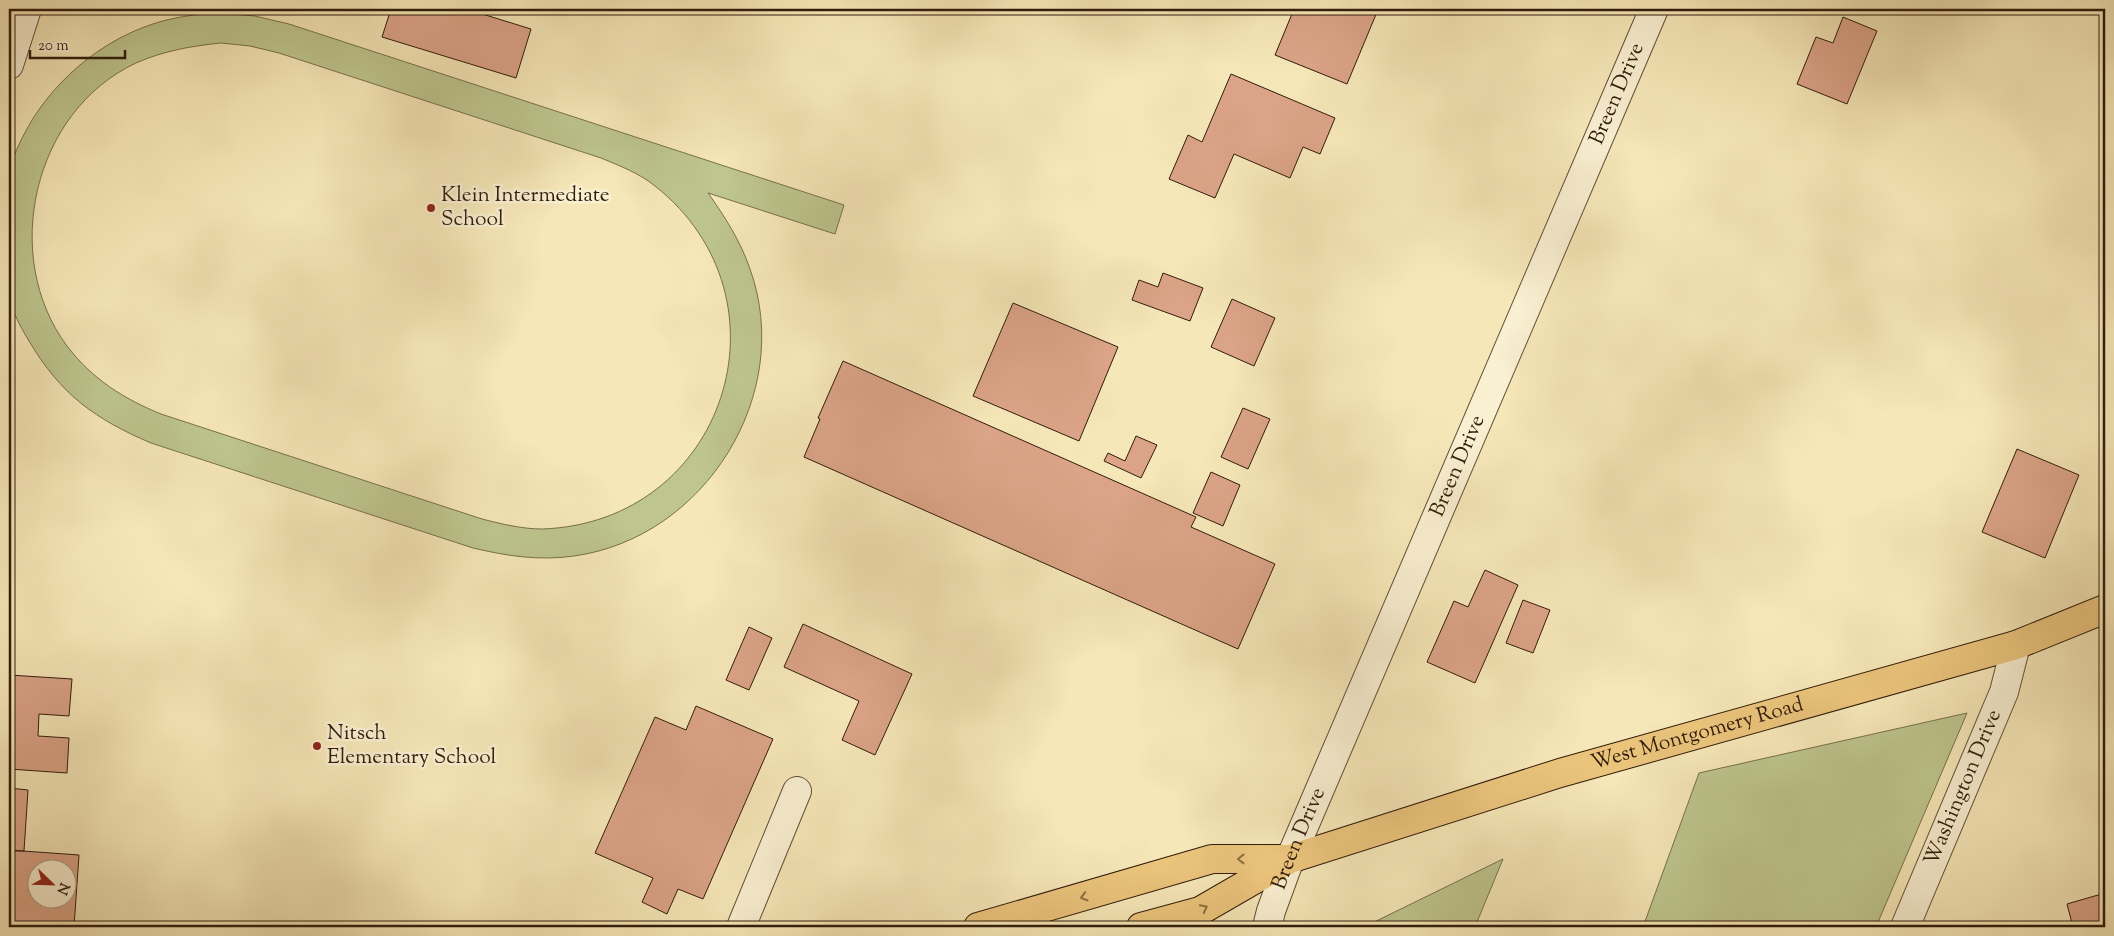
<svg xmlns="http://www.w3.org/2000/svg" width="2114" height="936" viewBox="0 0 2114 936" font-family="'Sorts Mill Goudy',serif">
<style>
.green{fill:#bec58e;stroke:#78704c;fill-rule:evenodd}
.building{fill:#dba387;stroke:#311c0b;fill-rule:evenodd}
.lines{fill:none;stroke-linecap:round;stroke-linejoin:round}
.minor-casing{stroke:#624f36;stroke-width:30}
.major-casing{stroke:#311c0b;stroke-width:30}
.minor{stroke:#f9efd1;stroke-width:28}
.major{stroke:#ebc47c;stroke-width:28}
.oneway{stroke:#8e7044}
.poi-dot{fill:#8f2418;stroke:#f9efd1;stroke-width:2}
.labels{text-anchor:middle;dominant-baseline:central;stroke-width:5;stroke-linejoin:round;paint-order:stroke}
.street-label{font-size:21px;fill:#311c0b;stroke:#f9efd1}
.poi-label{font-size:21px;fill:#311c0b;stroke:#f9efd1;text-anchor:start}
</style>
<rect width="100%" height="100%" fill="#f6e7b8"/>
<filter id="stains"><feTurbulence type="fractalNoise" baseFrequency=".004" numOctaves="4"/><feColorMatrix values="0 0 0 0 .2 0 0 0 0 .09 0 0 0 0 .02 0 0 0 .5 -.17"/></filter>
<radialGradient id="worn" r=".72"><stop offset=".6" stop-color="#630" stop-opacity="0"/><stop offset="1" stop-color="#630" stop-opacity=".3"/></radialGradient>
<path class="green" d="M221,13L255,16L289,24L844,205L835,234L708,193C725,217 740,240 750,269C795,394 705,538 574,556C539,561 507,556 473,548L151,443C95,419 61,395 29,341C21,328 12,311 9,296C6,276 9,253 9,232C9,214 6,194 9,176C11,157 23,136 32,120C66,66 123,25 187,16C198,14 210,14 221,13ZM221,43L250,46L279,53L601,158C620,166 639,173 655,186C798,299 725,523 542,529C522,529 502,524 482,519L161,414C124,399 92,379 67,346C0,256 33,111 136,63C163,51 191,46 221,43Z
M1967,713L1876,927H1643L1699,773Z
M1503,859L1475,927H1364Z"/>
<path class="building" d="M391,9H466L531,29L516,78L382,37Z
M1294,9H1369L1377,12L1347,84L1275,55Z
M1843,17L1877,31L1847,104L1797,84L1816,37L1833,43Z
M1231,74L1335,118L1320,154L1303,147L1290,178L1234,154L1215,198L1169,179L1188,135L1202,142Z
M1163,273L1203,288L1190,321L1132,300L1139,280L1158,287Z
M1232,299L1275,318L1254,366L1211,347Z
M1013,303L1118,347L1079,441L973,396Z
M843,361L1196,517L1191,527L1275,564L1238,649L804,457L820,419L818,418Z
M1243,408L1270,419L1248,469L1221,457Z
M1136,436L1157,445L1141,478L1104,461L1108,453L1125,461Z
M2017,449L2079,475L2045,558L1982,532Z
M1211,472L1240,485L1223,526L1193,513Z
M1485,570L1518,585L1475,683L1427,662L1454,601L1468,607Z
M1523,600L1550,610L1533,653L1506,643Z
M803,624L912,674L875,755L842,740L859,701L784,667Z
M749,627L772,638L749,690L726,680Z
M9,675L72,679L69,716L39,714L38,736L69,738L67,773L9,769V733H11L12,714L9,713Z
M696,706L773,739L703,899L678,889L667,914L642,902L653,878L595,853L655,717L686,730Z
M9,788L28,790L24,851H10L13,801H9Z
M9,850L79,855L74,927H9ZM38,868H68V898H38Z
M2105,893V927H2073L2067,904Z"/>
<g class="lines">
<g class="minor-casing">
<g id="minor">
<path d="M9,65L27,9"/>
<path d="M741,927L797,791"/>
<path id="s1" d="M1267,927L1271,911L1290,859L1654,9"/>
<path id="s2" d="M1905,927L2004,692L2016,645"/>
</g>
</g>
<g class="major-casing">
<g id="major">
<path d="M978,927L1212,859H1288"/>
<path id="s3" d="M1141,927L1200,911L1290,859L1560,773L2016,645L2105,609"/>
</g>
</g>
<use href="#minor" class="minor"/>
<use href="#major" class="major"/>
</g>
<defs><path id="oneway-chevron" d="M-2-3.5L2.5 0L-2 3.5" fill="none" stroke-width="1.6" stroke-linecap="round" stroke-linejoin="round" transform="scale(1.25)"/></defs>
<g class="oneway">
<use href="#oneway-chevron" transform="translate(1241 859) rotate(180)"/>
<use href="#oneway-chevron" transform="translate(1084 897) rotate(164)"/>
<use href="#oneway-chevron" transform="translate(1204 908) rotate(-27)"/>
</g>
<g class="poi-dot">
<circle cx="431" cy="208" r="5"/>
<circle cx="317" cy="746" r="5"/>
</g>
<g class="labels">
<g class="street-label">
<text stroke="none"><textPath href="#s1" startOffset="904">Breen Drive</textPath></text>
<text stroke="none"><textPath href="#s1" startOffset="499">Breen Drive</textPath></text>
<text stroke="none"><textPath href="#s3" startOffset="591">West Montgomery Road</textPath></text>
<text stroke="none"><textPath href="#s2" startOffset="151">Washington Drive</textPath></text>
<text stroke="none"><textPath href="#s1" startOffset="94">Breen Drive</textPath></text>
</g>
<g class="poi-label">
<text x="441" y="196">Klein Intermediate<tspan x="441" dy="24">School</tspan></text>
<text x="327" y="734">Nitsch<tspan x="327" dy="24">Elementary School</tspan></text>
</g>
</g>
<rect width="2114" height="936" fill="none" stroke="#f6e7b8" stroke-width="30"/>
<rect x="10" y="10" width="2094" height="916" fill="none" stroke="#311c0b" stroke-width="2.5"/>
<rect x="15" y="15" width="2084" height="906" fill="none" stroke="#311c0b"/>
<g transform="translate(52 884) rotate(113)"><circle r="24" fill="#f9efd1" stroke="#a99b82"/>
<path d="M0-4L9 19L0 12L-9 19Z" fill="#8f2418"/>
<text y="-8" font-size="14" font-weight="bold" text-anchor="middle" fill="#311c0b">N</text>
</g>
<path d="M30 50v8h95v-8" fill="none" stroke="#311c0b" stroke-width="2.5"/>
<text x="38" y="50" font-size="15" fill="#311c0b" stroke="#f9efd1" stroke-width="4" paint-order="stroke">20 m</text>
<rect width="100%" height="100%" filter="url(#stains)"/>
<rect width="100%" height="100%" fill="url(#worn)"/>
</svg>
